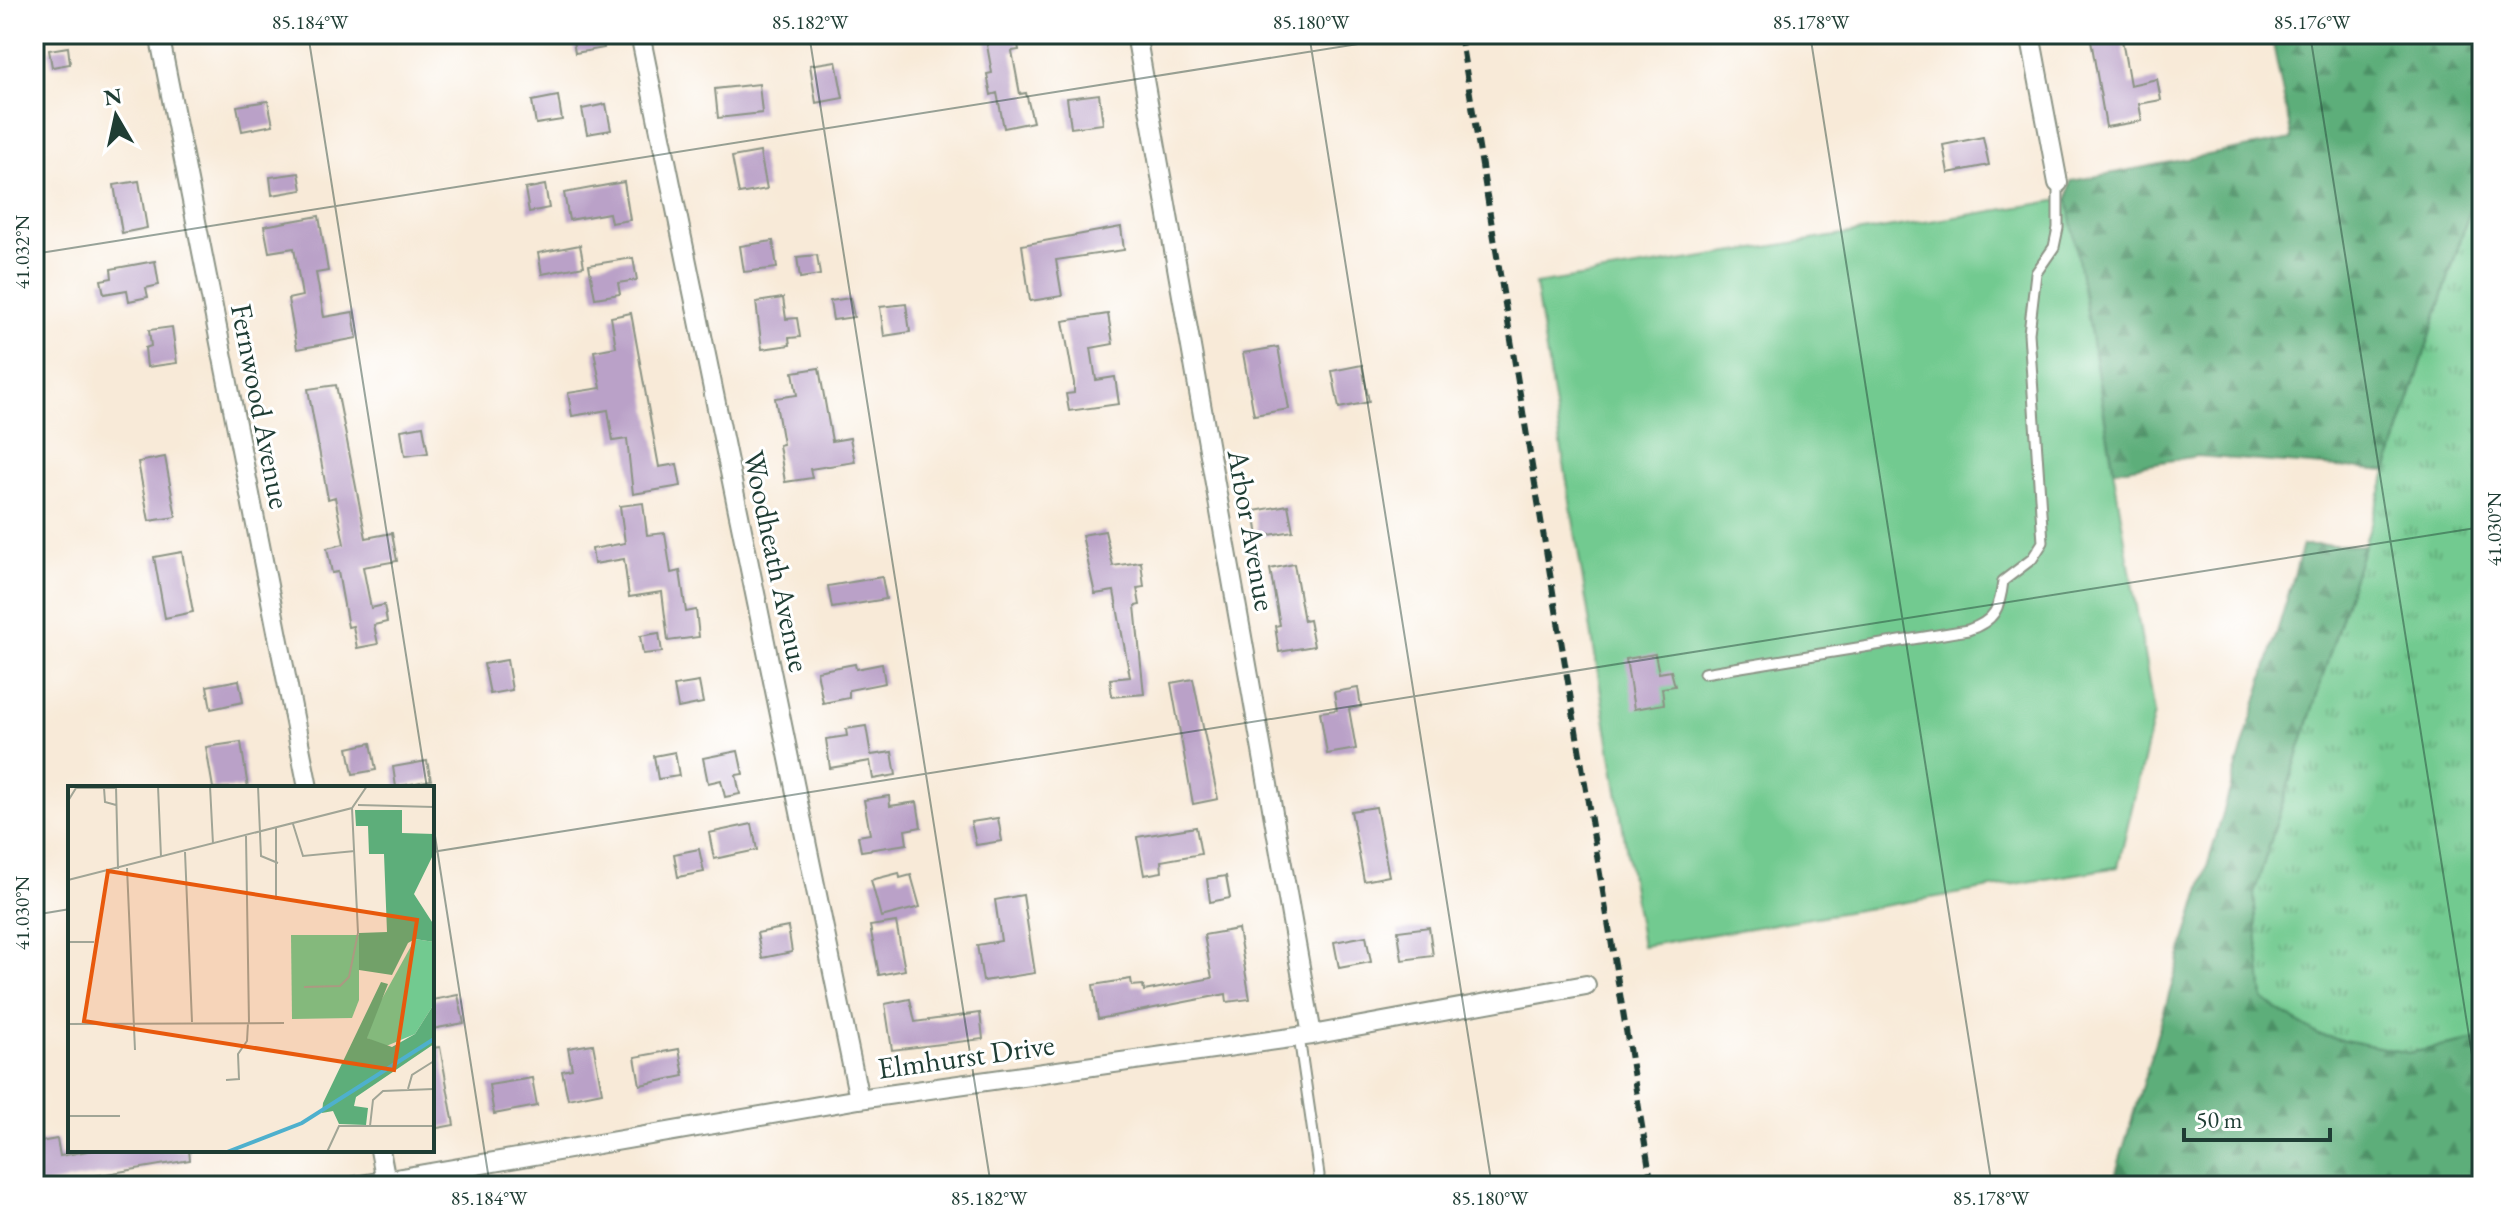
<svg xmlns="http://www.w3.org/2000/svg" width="2516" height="1220" viewBox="0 0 2516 1220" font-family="'EB Garamond',serif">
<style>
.grass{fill:url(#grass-tufts);stroke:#488462;stroke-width:2}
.forest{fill:url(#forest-firs);stroke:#3e7657;stroke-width:2}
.garden{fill:#72ca90;stroke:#488462;stroke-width:2}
.building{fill:#baa1c8}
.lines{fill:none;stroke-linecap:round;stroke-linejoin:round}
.service-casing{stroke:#8c9486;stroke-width:13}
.minor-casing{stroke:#8c9486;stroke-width:22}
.service{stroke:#fff;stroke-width:9}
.minor{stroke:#fff;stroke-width:18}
.rail{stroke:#1f3d34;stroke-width:6;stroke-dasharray:12 6;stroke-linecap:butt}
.ticks{fill:none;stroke:#1f3d34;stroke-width:2;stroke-opacity:0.45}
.labels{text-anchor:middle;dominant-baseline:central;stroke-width:6;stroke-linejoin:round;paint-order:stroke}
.street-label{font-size:30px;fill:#1f3d34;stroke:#fff}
.inset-river{fill:none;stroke:#4eb0cd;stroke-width:4}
.inset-road{fill:none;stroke:#a1a596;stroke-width:2}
.view{fill:#e8590c;fill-opacity:0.15;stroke:#e8590c;stroke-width:4}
.inset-edge{fill:none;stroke:#1f3d34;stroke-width:4}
.neatline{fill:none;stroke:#1f3d34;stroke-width:3}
.ticks-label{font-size:20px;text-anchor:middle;fill:#1f3d34}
</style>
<defs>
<pattern id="grass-tufts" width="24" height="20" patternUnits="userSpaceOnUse" patternTransform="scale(2)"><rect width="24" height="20" fill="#72ca90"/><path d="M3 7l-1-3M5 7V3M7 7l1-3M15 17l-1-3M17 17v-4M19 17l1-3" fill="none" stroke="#5da576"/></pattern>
<pattern id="forest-firs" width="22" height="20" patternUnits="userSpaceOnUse" patternTransform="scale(2)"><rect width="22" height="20" fill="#5dae7a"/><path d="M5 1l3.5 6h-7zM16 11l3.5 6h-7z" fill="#4c8f65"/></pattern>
</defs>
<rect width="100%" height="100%" fill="#fff"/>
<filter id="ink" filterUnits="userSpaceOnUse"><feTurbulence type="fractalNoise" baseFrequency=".0125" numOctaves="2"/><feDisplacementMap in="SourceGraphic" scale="16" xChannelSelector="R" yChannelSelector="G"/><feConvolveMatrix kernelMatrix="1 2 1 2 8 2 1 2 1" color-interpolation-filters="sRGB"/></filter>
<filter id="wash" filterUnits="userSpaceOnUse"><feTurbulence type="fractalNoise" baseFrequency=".006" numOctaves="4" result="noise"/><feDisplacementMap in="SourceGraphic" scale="32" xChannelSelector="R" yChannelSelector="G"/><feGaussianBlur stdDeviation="1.8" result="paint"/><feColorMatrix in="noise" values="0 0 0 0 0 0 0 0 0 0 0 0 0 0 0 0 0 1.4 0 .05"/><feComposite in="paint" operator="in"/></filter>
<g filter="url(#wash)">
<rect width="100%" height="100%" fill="#f8ead8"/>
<path class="grass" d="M2482,190V1036L2477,1040L2408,1053L2319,1035L2263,1001L2254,894L2473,200Z"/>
<path class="forest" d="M2271,34H2482V190L2473,200L2387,471L2197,456L2114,470L2068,199L2071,181L2292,139Z
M2303,545H2364L2254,894L2263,1000L2319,1035L2408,1053L2477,1040L2482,1036V1186H2112Z"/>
<path class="garden" d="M2068,199L2154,714L2118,867L1642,946L1535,284Z"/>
<g id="blocks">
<path class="building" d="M572,34H602L604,48L575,53Z
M985,34H1016L1019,50L1012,51L1020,94L1026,93L1033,122L1004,128L997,93L991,95L987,74L992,73Z
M2090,34H2121L2130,85L2157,79L2161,100L2139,104L2142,121L2106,127Z
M68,47L70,64L52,67L49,50Z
M836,61L843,98L816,103L810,65Z
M759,84L762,113L718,118L715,89Z
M1099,94L1103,124L1071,128L1067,98Z
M558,96L562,120L536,124L532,101Z
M268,101L273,125L242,131L237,106Z
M606,104L611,130L587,134L582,109Z
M1983,137L1989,165L1948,173L1943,145Z
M760,152L767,189L739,194L732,157Z
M299,173L302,190L272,195L270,177Z
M139,181L147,228L122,233L114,185Z
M624,182L630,220L611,223L609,213L569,220L564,193Z
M545,185L549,208L529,212L525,189Z
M319,216L328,271L316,273L324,317L353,312L357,338L297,349L288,299L302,296L294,248L269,252L264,226Z
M1121,227L1124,250L1056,260L1062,296L1030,301L1022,245Z
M773,241L777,268L744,272L740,246Z
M580,245L584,266L542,274L538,253Z
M817,255L820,275L800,278L797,257Z
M633,258L637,280L618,283L620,294L595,298L589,265Z
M155,261L159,285L146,288L148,297L129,301L127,290L104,294L101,280L112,278L111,269Z
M783,298L786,319L797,318L800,337L789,338L790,345L762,349L756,302Z
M850,298L854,317L833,320L830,301Z
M906,304L910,332L884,336L880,307Z
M631,313L659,467L677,464L681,486L633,494L627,439L613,441L608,410L572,416L568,393L601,388L594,351L616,347L611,317Z
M1108,314L1113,344L1091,348L1096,380L1115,377L1119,404L1069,411L1066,394L1074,393V383L1063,321Z
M172,327L177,363L147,367L145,348L151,346L149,330Z
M1278,347L1289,409L1254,415L1243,353Z
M1362,365L1369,402L1339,408L1332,371Z
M819,368L832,441L850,438L855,462L810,469L812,478L785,482L779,445L783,444L775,398L797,395L793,372Z
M336,385L366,538L392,533L397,561L363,567L371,608L384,605L387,622L374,625L378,644L357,648L353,626L348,627L338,572L332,573L327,548L344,544L335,497L328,499L308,389Z
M423,426L428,453L405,456L401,430Z
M165,457L176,517L149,521L138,462Z
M643,503L647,535L665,533L671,573L680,571L686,612L696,610L699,637L668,641L662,592L629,597L624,559L594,564L592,549L625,543L620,506Z
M1288,505L1293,531L1258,537L1254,511Z
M1105,531L1113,566L1141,562L1144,587L1137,588L1140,605L1135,606L1144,694L1112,697L1110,679L1130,677L1114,591L1095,594L1082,535Z
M182,552L193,612L165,618L154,557Z
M1294,564L1304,621L1309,620L1314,646L1279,652L1275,626L1280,625L1270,569Z
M882,577L886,599L832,608L828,586Z
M659,633L662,652L643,654L640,636Z
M1655,654L1659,673L1671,671L1675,686L1662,688L1664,704L1634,709L1626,659Z
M507,660L512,690L490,694L484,664Z
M855,664L856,669L882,664L885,683L849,690V698L823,703L817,671Z
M1193,679L1218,799L1193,804L1171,683Z
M239,680L243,702L211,709L207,686Z
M699,682L703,703L678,708L674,686Z
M1358,688L1361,707L1349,709L1356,749L1327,754L1320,712L1337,710L1334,692Z
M866,726L871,755L892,752L896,775L873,779L870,761L830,768L826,739L847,736L846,729Z
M241,742L248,788H213L206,747Z
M371,743L376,770L353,774L348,748Z
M738,751L743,774L736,775L740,794L725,797L721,780L708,783L703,758Z
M675,752L679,776L658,779L654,756Z
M427,761L431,780L396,787L393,767Z
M889,796L890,806L917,802L921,827L905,830L907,844L861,851L858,836L870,834L864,800Z
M1376,807L1389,876L1364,881L1351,811Z
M998,818L1002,841L976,845L971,822Z
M752,824L757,850L714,859L709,833Z
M1196,827L1201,854L1161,861L1162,872L1144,875L1137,837Z
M699,849L704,872L678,877L674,854Z
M899,873L900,878L911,875L920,907L881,917L871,880Z
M1226,876L1230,898L1210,902L1207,879Z
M1023,895L1035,973L983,981L977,945L1001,941L995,900Z
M896,922L905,970L879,975L870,926Z
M788,927L792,952L762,958L757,933Z
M1429,927L1433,956L1402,960L1398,931Z
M1238,929L1250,999L1227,1002L1226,994L1098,1019L1093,985L1131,979L1132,986L1143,985L1144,991L1212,978L1204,935Z
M1366,936L1371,962L1339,968L1334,942Z
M458,995L464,1023L432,1029V1000Z
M910,999L915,1022L980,1013L983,1039L892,1050L885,1004Z
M593,1044L602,1092L568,1099L562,1071L572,1069L568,1048Z
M440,1047L454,1125L432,1129V1048Z
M679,1049L684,1076L640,1085L635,1057Z
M532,1078L537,1106L494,1114L489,1085Z
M57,1139L60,1156L93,1150H189L190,1160L35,1186L34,1143Z"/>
</g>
</g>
<g filter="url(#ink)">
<use href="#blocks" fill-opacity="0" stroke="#8c9486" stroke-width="2"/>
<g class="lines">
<g class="service-casing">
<path id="service" d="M1704,673L1968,630C1995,621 2000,608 2003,581L2032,559L2043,542L2029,333L2036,273L2054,247L2058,228V183
M1299,1037L1319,1175L1317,1186"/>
</g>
<g class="minor-casing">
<path id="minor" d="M159,34L308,788
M640,34L859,1099
M1136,34L1312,1035
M2030,34L2058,183
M380,1150L386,1181
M355,1186L859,1099L1312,1035L1586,985"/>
</g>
<use href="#service" class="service"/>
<use href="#minor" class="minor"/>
<path class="rail" d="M1460,34L1652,1186"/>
</g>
</g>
<path class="ticks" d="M308,34L427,788M809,34L991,1186M1309,34L1492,1186M1810,34L1992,1186M2310,34L2482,1118M34,254L1421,34M432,817L490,1186M432,852L2482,527M34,915L70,909"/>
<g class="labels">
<g class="street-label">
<text transform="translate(261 406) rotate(79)">Fernwood Avenue</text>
<text transform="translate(1252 530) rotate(80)">Arbor Avenue</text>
<text transform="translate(777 561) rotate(78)">Woodheath Avenue</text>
<text transform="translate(966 1056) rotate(-8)">Elmhurst Drive</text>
</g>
</g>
<g transform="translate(68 786)">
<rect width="366" height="366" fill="#f8ead8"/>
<path d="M347,153L366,156V218L347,248L316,261L299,252L300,238Z" fill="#72ca90"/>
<path d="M287,24H334V47L366,48V67L346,108L366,139V156L347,153L340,157L324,189L291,184V147L319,146L316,68H301L300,40H288ZM313,196L320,198L299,252L324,261L347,248L366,218V258L288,311L286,320L300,322L298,339L271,338L265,325L254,327L255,317Z" fill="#5dae7a"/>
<path d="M223,149H291V214L284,232L224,233Z" fill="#72ca90"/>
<path class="inset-river" d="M159,366L234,337L366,253"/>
<path class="inset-road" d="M48,0L50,83M90,0L93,71M142,0L145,58M190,0L193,70L210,77M36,2L37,16L48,19M0,15L8,2H48M290,19L366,21M225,38L235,70L287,65M178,50L181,237M117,66L124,236M59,82L67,264M0,94L284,22L299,0M208,114V42M0,156H26M236,201L272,200L281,191L290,147L284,22M0,238L216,237M158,294L171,293L170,268L179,255L180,237M340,303L344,289L366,275M0,330H52M302,340L305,314L315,305L366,303M259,366L271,340H366"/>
<path class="view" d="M40,85L349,134L326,284L16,235Z"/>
<rect width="366" height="366" class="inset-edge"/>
</g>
<rect width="2516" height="1220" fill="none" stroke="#fff" stroke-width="88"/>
<g transform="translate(116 116) rotate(351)" stroke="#ffffff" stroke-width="6" paint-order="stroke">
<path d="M0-6L14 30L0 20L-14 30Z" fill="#1f3d34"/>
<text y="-12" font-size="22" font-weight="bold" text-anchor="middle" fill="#1f3d34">N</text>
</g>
<path d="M2184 1128v12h146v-12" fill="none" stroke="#1f3d34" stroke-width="4"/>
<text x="2196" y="1128" font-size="24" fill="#1f3d34" stroke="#ffffff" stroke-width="6" paint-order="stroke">50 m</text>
<rect x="44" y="44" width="2428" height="1132" class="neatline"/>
<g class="ticks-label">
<text x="310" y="29">85.184°W</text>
<text x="810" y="29">85.182°W</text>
<text x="1311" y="29">85.180°W</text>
<text x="1811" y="29">85.178°W</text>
<text x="2312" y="29">85.176°W</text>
<text transform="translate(22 252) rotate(-90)" y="7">41.032°N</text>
<text transform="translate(2494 529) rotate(-90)" y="7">41.030°N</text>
<text transform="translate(22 913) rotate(-90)" y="7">41.030°N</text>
<text x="489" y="1205">85.184°W</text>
<text x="989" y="1205">85.182°W</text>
<text x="1490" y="1205">85.180°W</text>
<text x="1991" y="1205">85.178°W</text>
</g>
</svg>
